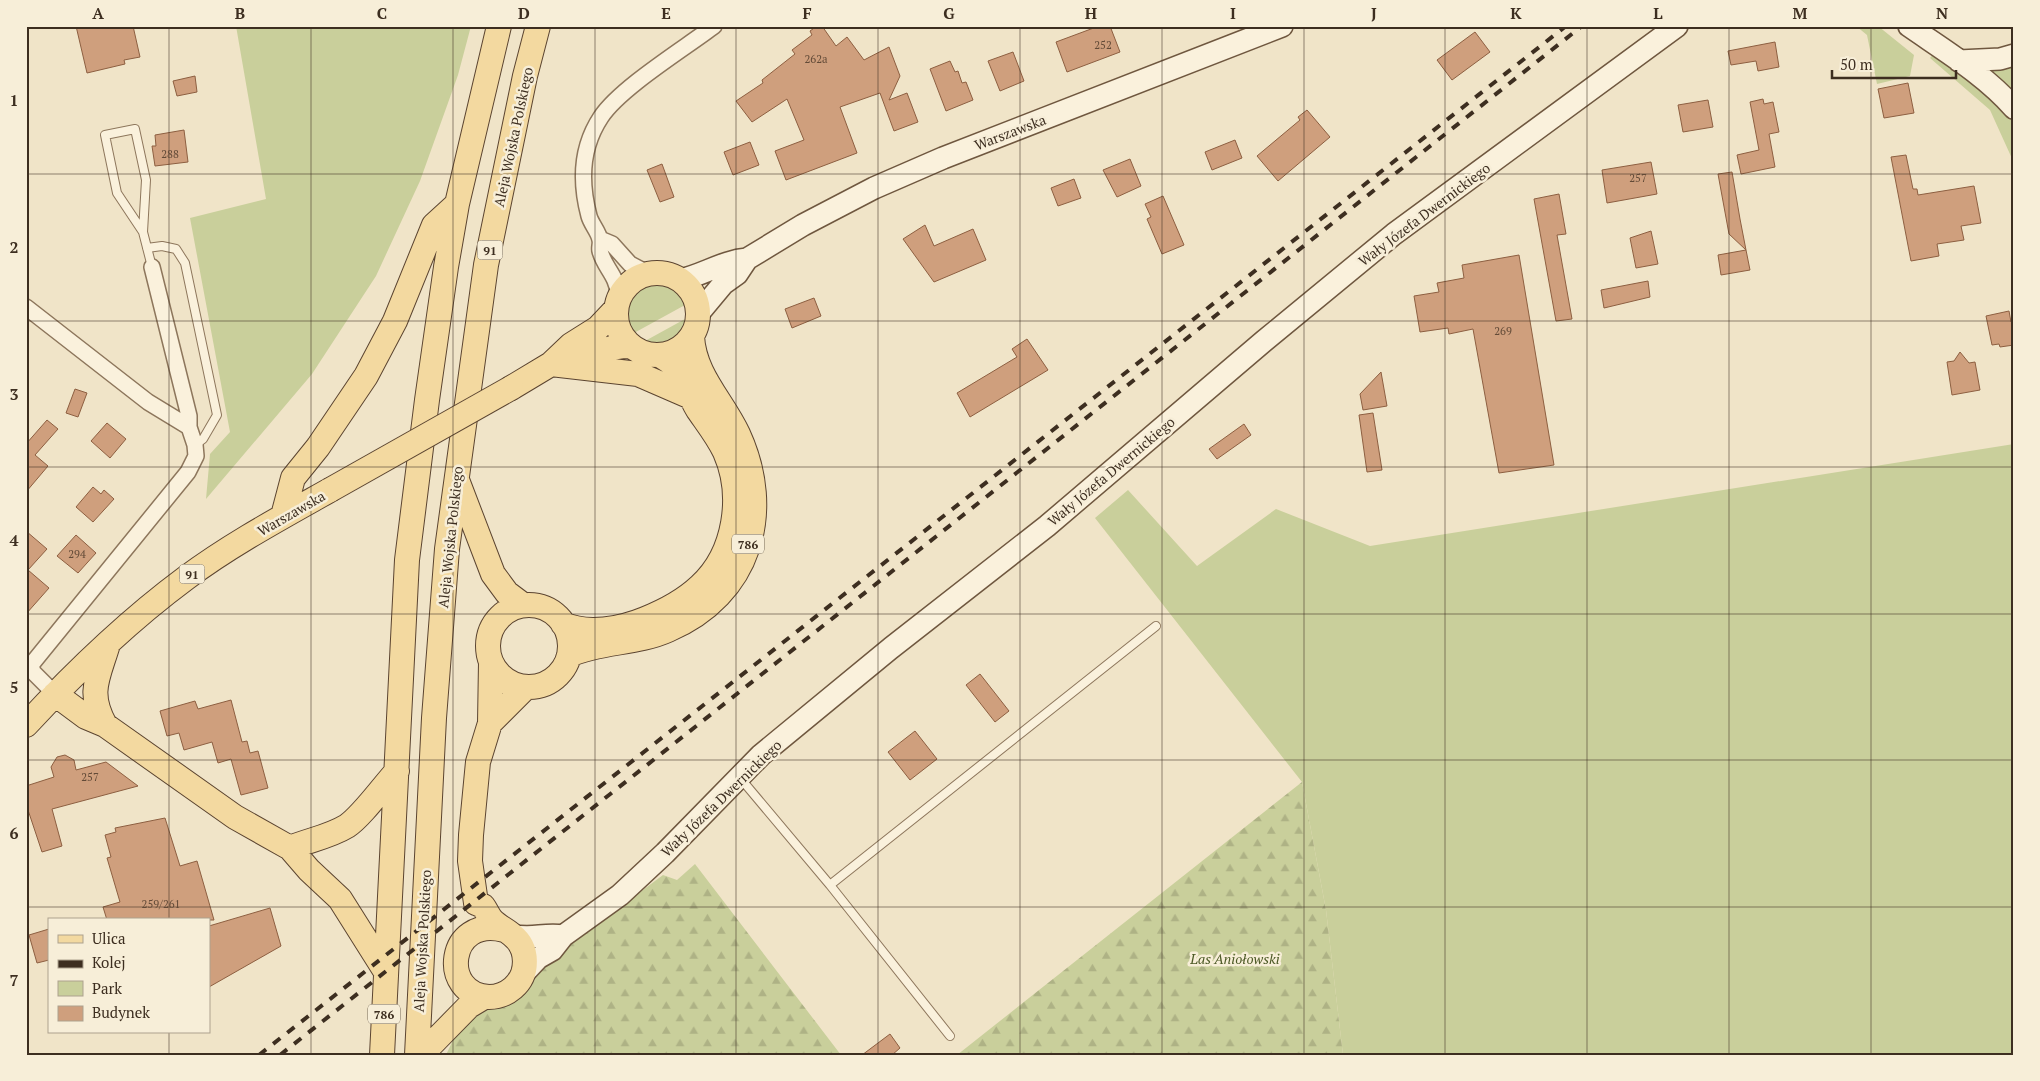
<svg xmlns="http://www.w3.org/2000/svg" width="2040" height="1081" viewBox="0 0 2040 1081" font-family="'PT Serif',serif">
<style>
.green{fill:#c9cf9b}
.forest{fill:url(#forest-firs)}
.building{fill:#cf9f7d;stroke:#8d5f41}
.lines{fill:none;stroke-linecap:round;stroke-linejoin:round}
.lane-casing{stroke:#8d765c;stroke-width:10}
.street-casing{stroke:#8d765c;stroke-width:18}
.secondary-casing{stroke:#6f573f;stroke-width:24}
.primary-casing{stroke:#5b4430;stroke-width:26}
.lane{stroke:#faf1dc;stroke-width:8}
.street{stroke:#faf1dc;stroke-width:15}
.secondary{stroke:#faf1dc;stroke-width:21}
.primary{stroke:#f3d9a0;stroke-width:24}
.rail{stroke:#3d2e20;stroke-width:4;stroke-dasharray:9 9;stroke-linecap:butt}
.primary-bridge-casing{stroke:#5b4430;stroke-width:26;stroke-linecap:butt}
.primary-bridge{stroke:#f3d9a0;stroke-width:24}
.grid{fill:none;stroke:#3d2e20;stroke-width:1;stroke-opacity:0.55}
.labels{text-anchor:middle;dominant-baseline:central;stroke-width:5;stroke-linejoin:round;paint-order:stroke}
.number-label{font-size:11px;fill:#624a37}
.shield{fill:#f7eed8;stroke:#756857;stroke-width:1}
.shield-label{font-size:12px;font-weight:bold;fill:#3d2e20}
.street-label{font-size:14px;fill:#3d2e20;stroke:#f7eed8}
.park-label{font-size:14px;font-style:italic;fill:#4d5a26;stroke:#f7eed8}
.neatline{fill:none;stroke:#3d2e20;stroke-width:2}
.grid-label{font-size:16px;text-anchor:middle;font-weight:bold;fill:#3d2e20}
</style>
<defs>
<pattern id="forest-firs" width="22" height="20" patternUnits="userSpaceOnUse" patternTransform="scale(1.25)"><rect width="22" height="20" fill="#c9cf9b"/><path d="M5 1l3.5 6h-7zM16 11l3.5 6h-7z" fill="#aeb285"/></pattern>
</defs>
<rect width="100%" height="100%" fill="#f0e4c8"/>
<path class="green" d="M236,26H471L458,75L420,181L376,276L312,374L206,499L210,454L230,432L190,218L266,199Z
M1856,26H1878L1914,55L1910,76L1877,84L1867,35Z
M1934,53L1989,96L2013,122L2014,163L1990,110L1930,58Z
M2014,64V96L1981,67Z
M649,285C666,284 678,289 685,305L634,333C621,314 628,294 649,285Z
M685,319C681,339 663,346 645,341Z
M2014,444V1055H1343L1326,910L1302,782L1095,518L1128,490L1197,566L1276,509L1370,546Z"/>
<path class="forest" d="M1302,782L1326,910L1343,1055H957Z
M695,864L841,1055H446L459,1027L663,875L677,880Z"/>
<path class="building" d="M76,26H133L140,57L124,60L125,64L87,73Z
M817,26H822L836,46L847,37L864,60L889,47L900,76L889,100L907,93L918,122L894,131L880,93L840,107L857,153L786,180L775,151L804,140L787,99L752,122L736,101L763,83L762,80L795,54L792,50L812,35L810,31Z
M1099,26H1110L1120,52L1067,72L1056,42Z
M1475,32L1490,52L1452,80L1437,60Z
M1775,42L1779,67L1758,71L1756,61L1731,65L1728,51Z
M1013,52L1024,81L1000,91L988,61Z
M950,61L955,72L958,71L962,83L966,82L973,100L946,111L930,69Z
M195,76L197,92L177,96L173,81Z
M1908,83L1914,113L1884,118L1878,89Z
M1763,99L1764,104L1773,102L1779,132L1769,134L1775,167L1741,174L1737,155L1759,150L1750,102Z
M1708,100L1713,127L1683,132L1678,105Z
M1307,110L1330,137L1278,181L1257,156L1300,120L1298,117Z
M184,130L188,162L155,166L152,146H156L155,135Z
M1235,140L1242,158L1212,170L1205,152Z
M750,142L759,165L733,175L724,152Z
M1906,155L1913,189H1917L1918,195L1974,186L1981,223L1961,226L1964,240L1937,244L1939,256L1911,261L1891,157Z
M1130,159L1141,186L1117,197L1103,170Z
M1651,162L1657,194L1607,203L1602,170Z
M662,164L674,197L660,202L647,170Z
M1732,172L1740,219L1746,250L1729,234L1718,174Z
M1074,179L1081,198L1058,206L1051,188Z
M1559,194L1566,234L1557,235L1572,319L1556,321L1534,199Z
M1163,196L1184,245L1162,254L1147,219L1151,217L1145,204Z
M925,225L934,246L973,229L986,260L934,282L903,239Z
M1651,231L1658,264L1636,268L1630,238Z
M1746,250L1750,270L1721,275L1718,255Z
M1519,255L1554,465L1499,473L1473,329L1449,334L1448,328L1420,332L1414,296L1439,292L1437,283L1464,278L1462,265Z
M1648,281L1650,297L1604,308L1601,290Z
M814,298L821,316L792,328L785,309Z
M2009,311L2011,322L2014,321V345L2000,347L1999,344L1992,345L1986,316Z
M1027,339L1048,370L970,417L957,393L1017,357L1012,349Z
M1960,352L1969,363L1975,362L1980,390L1952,395L1947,362L1954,361Z
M1381,372L1387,406L1363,410L1360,394Z
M75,389L87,393L78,417L66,413Z
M1373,413L1382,470L1367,472L1359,415Z
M47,420L58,429L35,455L48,466L26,492V444Z
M107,423L126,439L110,458L91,441Z
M1244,424L1251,435L1217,459L1209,449Z
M93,487L101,494L104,490L114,499L93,522L76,507Z
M26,531L47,549L28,570L49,588L26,614Z
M76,535L96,553L78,573L57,556Z
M980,674L1009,711L995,722L966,685Z
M231,700L242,742L247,741L250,753L258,751L268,788L241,795L231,759L218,763L212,742L184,750L179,733L167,736L160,711L195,701L198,709Z
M915,731L937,759L910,780L888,752Z
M65,755L74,760L76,770L106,762L138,786L52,809L62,846L42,852L26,804V786L54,777L51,767L57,757Z
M165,818L180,866L197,861L214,920H107L103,907L120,902L107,858L111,857L105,835L116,832L115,828Z
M270,908L281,946L209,987V926Z
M49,929V960L37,963L29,935Z
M890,1034L900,1048L892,1055H862Z"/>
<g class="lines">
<g class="lane-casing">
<path id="lane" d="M143,232L146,180L135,129L105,135L117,193L143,232L152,267
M147,248L162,246L176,249L185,263L217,415L203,439L195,445
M741,779L830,885L950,1036
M830,885L1156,626"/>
</g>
<g class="street-casing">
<path id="street" d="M600,239L612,244L630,264L649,274
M152,267L189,416V427
M619,296C616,273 605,269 600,251C599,248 601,244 600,240C599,232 591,224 589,216C580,182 581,147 601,117C620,88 685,48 714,26
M26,307L148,402L189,427L195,445L196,456L188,472L31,665L33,672L55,694"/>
</g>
<g class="secondary-casing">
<path id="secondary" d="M1909,26C1945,51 1985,75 2014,108
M1959,61L2000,59L2014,55
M680,280C703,275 723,261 747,259
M698,314L723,284L737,274L747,259L803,225L874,188L943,158L1282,26
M512,935C530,940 544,933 563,936
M523,974L538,958L552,950L563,936L620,895L665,853L761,755L891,648L1047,526L1264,341L1394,234L1677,26"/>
</g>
<g class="primary-casing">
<path id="primary" d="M616 314a41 41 0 1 1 82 0a41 41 0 1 1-82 0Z
M551,364L638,374L691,397
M572,365C590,355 608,346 630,346
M511,388L551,364L571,345L598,328L615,310
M457,480L493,574L507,593L523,605
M283,516L293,478L318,447L366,376L395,321L434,225L457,204
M488 646a41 41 0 1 1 82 0a41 41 0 1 1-82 0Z
M563,624C587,635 621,629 645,619C665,611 684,601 700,586C736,553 744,495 725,452C718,437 707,423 698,410C682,384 691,374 661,356
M569,655C601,641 637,644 668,630C750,595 774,512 738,434C722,400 694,375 692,336
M55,694L86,717L105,725L235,817L290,848L309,870L340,899L386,972
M490,723L526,687
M26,725C75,672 128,621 186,578C230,545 282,517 330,490
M105,725C87,692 98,678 108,644
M290,848C309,840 329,837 347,826C362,816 384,785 397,771
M476,903L483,906C486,910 488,915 491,919C497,926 505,929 512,935C529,948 529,974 513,988C506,994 498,997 489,997C439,995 447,915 504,930
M476,903L470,861L471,835L478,762L490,723L491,662
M382,1055L407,560L427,400L446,267L457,204L499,26
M417,1055L434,718L447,549L486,265L525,76L538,26
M421,1055L469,1006L484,997"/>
</g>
<use href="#lane" class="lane"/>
<use href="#street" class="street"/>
<use href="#secondary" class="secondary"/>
<use href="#primary" class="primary"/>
<path class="rail" d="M259,1055L1566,26
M280,1055L1582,26"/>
<g class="primary-bridge-casing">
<path id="primary-bridge" d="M330,490L511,388"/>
</g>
<use href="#primary-bridge" class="primary-bridge"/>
</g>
<path class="grid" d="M169,26V920M311,26V1055M453,26V1055M595,26V1055M736,26V1055M878,26V1055M1020,26V1055M1162,26V1055M1304,26V1055M1445,26V1055M1587,26V1055M1729,26V1055M1871,26V1055M26,174H2014M26,321H2014M26,467H2014M26,614H2014M26,760H2014M26,907H2014M169,1032V1055"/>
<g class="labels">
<g class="number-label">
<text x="1103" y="45">252</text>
<text x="816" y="59">262a</text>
<text x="170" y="154">288</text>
<text x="1638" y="178">257</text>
<text x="1503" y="331">269</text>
<text x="77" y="554">294</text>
<text x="90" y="777">257</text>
<text x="161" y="904">259/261</text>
</g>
<g class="shield">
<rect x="477.5" y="240.5" width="25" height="19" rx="4"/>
<rect x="732" y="534.5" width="32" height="19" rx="4"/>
<rect x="179.5" y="564.5" width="25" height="19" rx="4"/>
<rect x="368" y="1004.5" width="32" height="19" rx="4"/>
</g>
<g class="shield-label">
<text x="490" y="250">91</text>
<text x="748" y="544">786</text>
<text x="192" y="574">91</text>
<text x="384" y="1014">786</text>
</g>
<g class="street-label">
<text transform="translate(1010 132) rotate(-21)">Warszawska</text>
<text transform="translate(513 137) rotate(-78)">Aleja Wojska Polskiego</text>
<text transform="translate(1424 214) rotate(-37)">Wały Józefa Dwernickiego</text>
<text transform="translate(1111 471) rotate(-40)">Wały Józefa Dwernickiego</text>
<text transform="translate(291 513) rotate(-30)">Warszawska</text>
<text transform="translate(450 537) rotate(-84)">Aleja Wojska Polskiego</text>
<text transform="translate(721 798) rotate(-44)">Wały Józefa Dwernickiego</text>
<text transform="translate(422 941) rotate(-87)">Aleja Wojska Polskiego</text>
</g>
<g class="park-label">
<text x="1235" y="958">Las Aniołowski</text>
</g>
</g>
<rect width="2040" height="1081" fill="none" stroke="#f7eed8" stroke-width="55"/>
<rect x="48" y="918" width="162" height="115" fill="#f7eed8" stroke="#ada18e"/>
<rect x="58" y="935" width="25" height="8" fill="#f3d9a0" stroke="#ada18e"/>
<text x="92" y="944" font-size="15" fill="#3d2e20">Ulica</text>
<rect x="58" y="960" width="25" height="8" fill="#3d2e20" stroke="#ada18e"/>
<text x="92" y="968" font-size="15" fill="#3d2e20">Kolej</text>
<rect x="58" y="981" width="25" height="15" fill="#c9cf9b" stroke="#ada18e"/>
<text x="92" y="994" font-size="15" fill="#3d2e20">Park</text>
<rect x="58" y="1006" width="25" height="15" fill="#cf9f7d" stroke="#ada18e"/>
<text x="92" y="1018" font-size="15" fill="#3d2e20">Budynek</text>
<path d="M1832 70v8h124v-8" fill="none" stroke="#3d2e20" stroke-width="2.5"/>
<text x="1840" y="70" font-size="15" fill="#3d2e20" stroke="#f7eed8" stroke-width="4" paint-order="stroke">50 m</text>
<rect x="28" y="28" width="1984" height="1026" class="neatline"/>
<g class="grid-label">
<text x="98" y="19">A</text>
<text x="240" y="19">B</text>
<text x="382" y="19">C</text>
<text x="524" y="19">D</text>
<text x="666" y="19">E</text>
<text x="807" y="19">F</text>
<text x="949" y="19">G</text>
<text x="1091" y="19">H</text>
<text x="1233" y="19">I</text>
<text x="1374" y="19">J</text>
<text x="1516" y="19">K</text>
<text x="1658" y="19">L</text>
<text x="1800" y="19">M</text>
<text x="1942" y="19">N</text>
<text x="14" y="106">1</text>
<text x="14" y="253">2</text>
<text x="14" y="400">3</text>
<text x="14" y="546">4</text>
<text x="14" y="693">5</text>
<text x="14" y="839">6</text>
<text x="14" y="986">7</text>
</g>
</svg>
